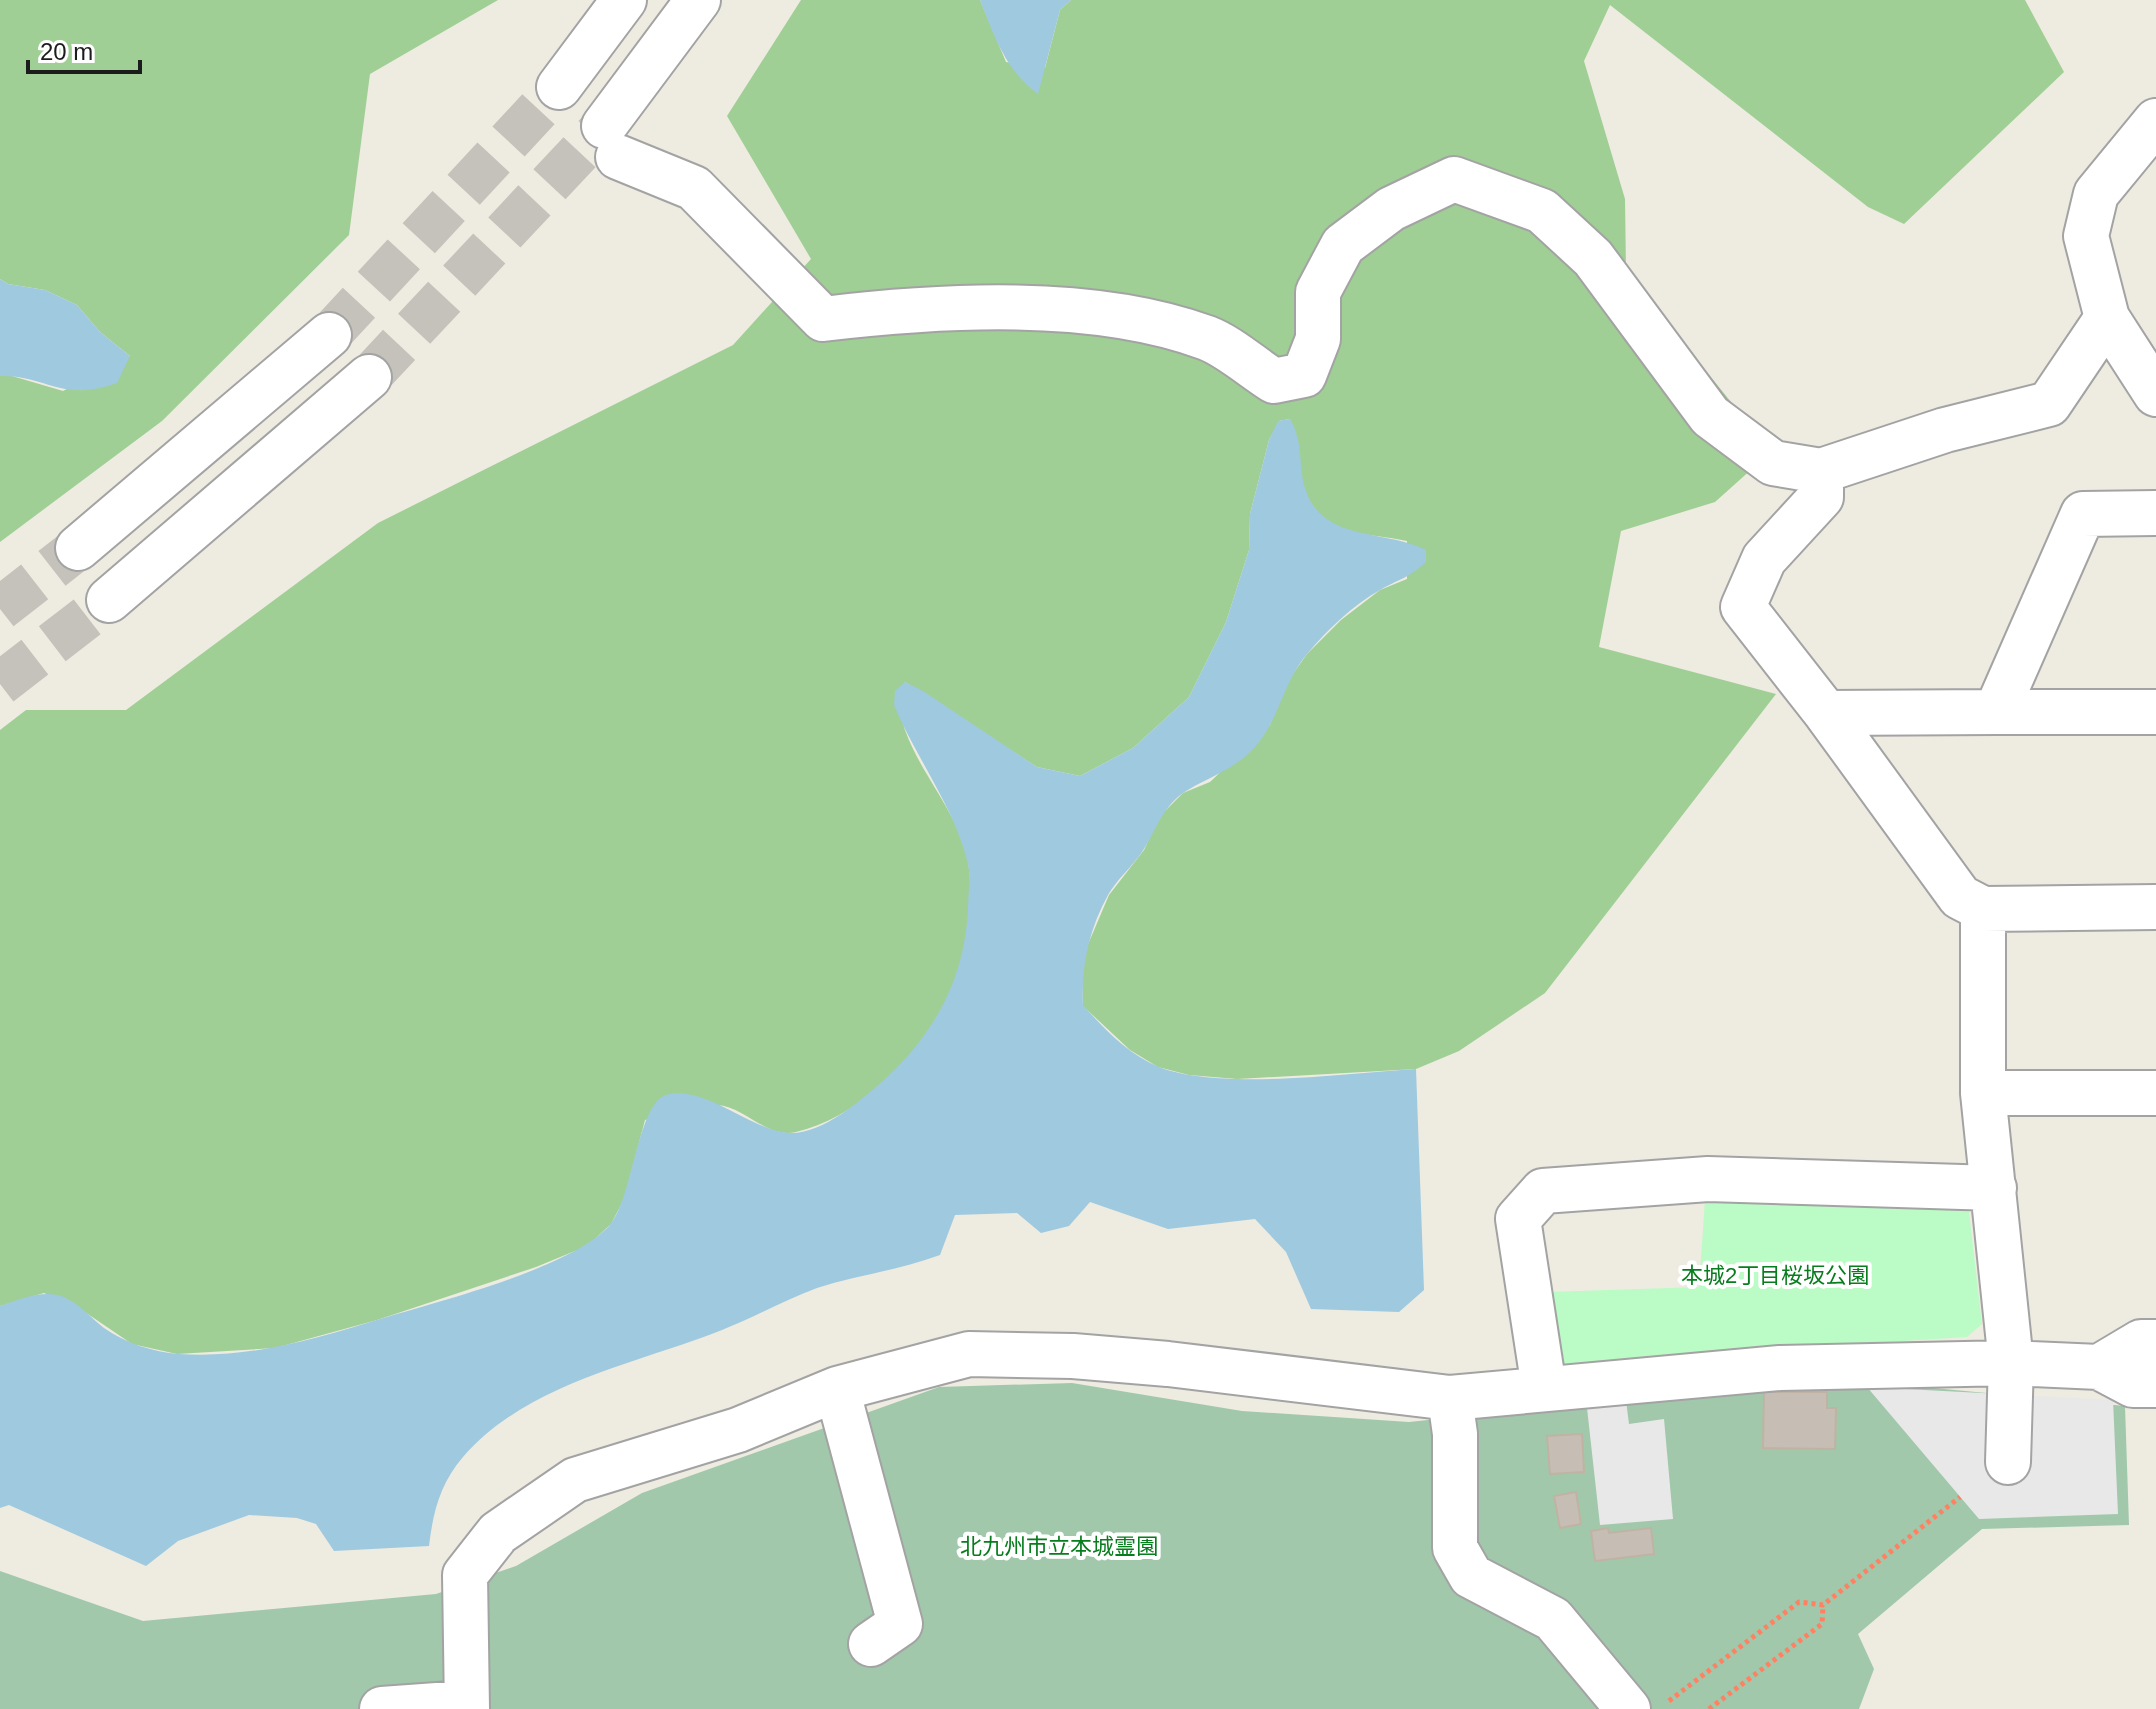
<svg xmlns="http://www.w3.org/2000/svg" width="2156" height="1709" viewBox="0 0 2156 1709" font-family="Arial,'Noto Sans JP',sans-serif">
<style>
.forest{fill:#9fcf94}
.cemetery{fill:#a1c8ab}
.park{fill:#bbfbc6}
.parking{fill:#e8e8e8}
.water{fill:#9fc9de}
.building{fill:#c6beb4;stroke:#c0b3a3;stroke-width:2}
.lines{fill:none;stroke-linecap:round;stroke-linejoin:round}
.minor-tunnel{stroke:#c4c2ba;stroke-width:44;stroke-dasharray:44 22;stroke-linecap:butt}
.minor-casing{stroke:#a3a3a3;stroke-width:48}
.path{stroke:#ff8161;stroke-width:5;stroke-dasharray:4 4;stroke-linecap:butt}
.minor{stroke:#fff;stroke-width:44}
.labels{text-anchor:middle;dominant-baseline:central;stroke-width:8;stroke-linejoin:round;paint-order:stroke}
.park-label{font-size:22px;fill:#077d1d;stroke:#fff}
</style>
<rect width="100%" height="100%" fill="#eeebe1"/>
<path class="forest" d="M0,0H498L370,74L349,235L162,421L0,542V376H12L63,391L130,356L100,332L77,305L45,290L8,284L0,279Z
M801,0H980L1006,62L1045,68L1060,10L1071,0H2025L2064,72L1904,224L1868,207L1610,5L1584,61L1625,199L1626,272L1752,428L1763,459L1715,502L1621,531L1599,647L1776,694L1545,993L1459,1051L1416,1069L1237,1079L1189,1075L1158,1067L1130,1050L1083,1006L1082,976L1086,949L1109,895L1144,850L1160,816L1183,793L1210,782L1270,725L1285,685L1307,654L1341,620L1380,590L1407,579V541C1381,535 1337,535 1317,515C1301,499 1296,443 1290,419L1279,421L1269,440L1250,514L1249,550L1226,622L1189,697L1133,748L1080,776L1037,767L905,682C904,696 900,717 905,730C921,776 963,818 969,868C974,907 964,970 945,1005C916,1059 858,1118 796,1132C767,1139 744,1106 717,1105C695,1104 667,1116 645,1120L624,1199L611,1224L587,1246L536,1267L377,1320L275,1348L177,1354L132,1344L79,1308L44,1293L0,1306V730L26,710H126L378,523L733,345L811,259L727,116Z"/>
<path class="cemetery" d="M1859,1381L2125,1406L2129,1525L1982,1529L1858,1634L1874,1669L1859,1709H0V1571L143,1621L436,1594L516,1566L642,1493L939,1387L1072,1383L1242,1411L1409,1422L1722,1389Z"/>
<path class="park" d="M1705,1200L1949,1206L1969,1212L1982,1324L1967,1337L1681,1355L1569,1371L1559,1362L1549,1292L1699,1287Z"/>
<path class="parking" d="M1867,1387L2113,1400L2118,1514L1979,1519Z
M1625,1393L1629,1424L1664,1419L1673,1519L1600,1525L1586,1399Z"/>
<path class="water" d="M980,0H1071L1060,10L1038,94C1006,71 994,36 980,0Z
M0,279L8,284L45,290L77,305L100,332L130,356L117,383C62,403 46,375 0,376Z
M1290,419C1305,445 1297,465 1306,491C1324,542 1384,529 1426,550V562C1409,578 1399,579 1380,590C1353,605 1327,630 1307,654C1283,682 1279,721 1254,748C1234,770 1206,778 1183,793C1161,809 1156,831 1142,852C1132,867 1117,879 1108,895C1089,929 1081,967 1083,1005C1104,1029 1128,1054 1159,1067C1220,1091 1348,1073 1416,1069L1424,1290L1399,1312L1311,1309L1286,1252L1255,1219L1168,1229L1090,1202L1069,1226L1041,1233L1017,1213L955,1215L940,1255C900,1270 857,1275 817,1288C785,1300 754,1317 722,1330C636,1364 527,1383 463,1457C440,1484 433,1512 429,1546L334,1551L316,1524L297,1518L249,1515L178,1541L146,1566L9,1505L0,1508V1306C17,1300 39,1291 57,1295C74,1298 90,1317 104,1328C125,1343 153,1352 179,1354C248,1359 315,1339 380,1319C439,1301 569,1269 609,1226C633,1200 637,1104 666,1095C704,1084 751,1131 790,1133C823,1134 861,1100 884,1080C935,1033 965,978 968,908C968,894 971,878 968,864C955,808 916,758 894,705L895,691L905,682L923,691L1037,767L1080,776L1133,748L1189,697L1226,622L1249,550L1250,514L1269,440L1278,421Z"/>
<path class="building" d="M1764,1392H1827V1408H1836L1835,1449L1763,1448Z
M1582,1434L1584,1472L1550,1474L1547,1436Z
M1576,1492L1581,1524L1560,1528L1554,1496Z
M1608,1528L1609,1533L1651,1528L1654,1554L1595,1561L1591,1531Z"/>
<g class="lines">
<path class="minor-tunnel" d="M329,335L559,87
M369,377L604,126
M0,609L78,548
M0,684L109,600"/>
<g class="minor-casing">
<path id="minor" d="M559,87L624,0
M604,126L698,0
M618,157L694,188L823,319C942,305 1093,296 1207,338C1230,347 1253,368 1274,381L1304,375L1318,339V292L1343,245L1391,209L1454,179L1542,211L1593,258L1710,416L1773,463L1821,471L1945,430L2049,404L2107,318L2086,236L2096,194L2156,121
M2107,318L2156,394
M1821,471V497L1764,559L1743,607L1826,713L1960,897L1983,909V1093L2011,1363L2008,1462
M78,548L329,335
M109,600L369,377
M1996,712H2156
M1826,713L1996,712L2083,514L2156,513
M1983,909L2156,907
M1983,1093H2156
M2099,1367L2141,1342H2156
M1544,1388L1518,1219L1543,1191L1708,1179L1994,1188
M837,1389L900,1624L871,1644
M1450,1398L1455,1434V1548L1471,1576L1553,1619L1628,1709
M382,1709L465,1703
M467,1709L465,1575L498,1533L575,1480L738,1430L837,1389L969,1354L1073,1356L1168,1364L1450,1398L1780,1368L2011,1363L2099,1367L2133,1385H2156"/>
</g>
<path class="path" d="M1669,1701L1799,1602L1823,1605L1960,1497
M1709,1709L1822,1624L1823,1605"/>
<use href="#minor" class="minor"/>
</g>
<g class="labels">
<g class="park-label">
<text x="1775" y="1275">本城2丁目桜坂公園</text>
<text x="1059" y="1546">北九州市立本城霊園</text>
</g>
</g>
<path d="M28 60v12h112v-12" fill="none" stroke="#1c1c1c" stroke-width="4"/>
<text x="40" y="60" font-size="24" fill="#1c1c1c" stroke="#ffffff" stroke-width="6" paint-order="stroke">20 m</text>
</svg>
